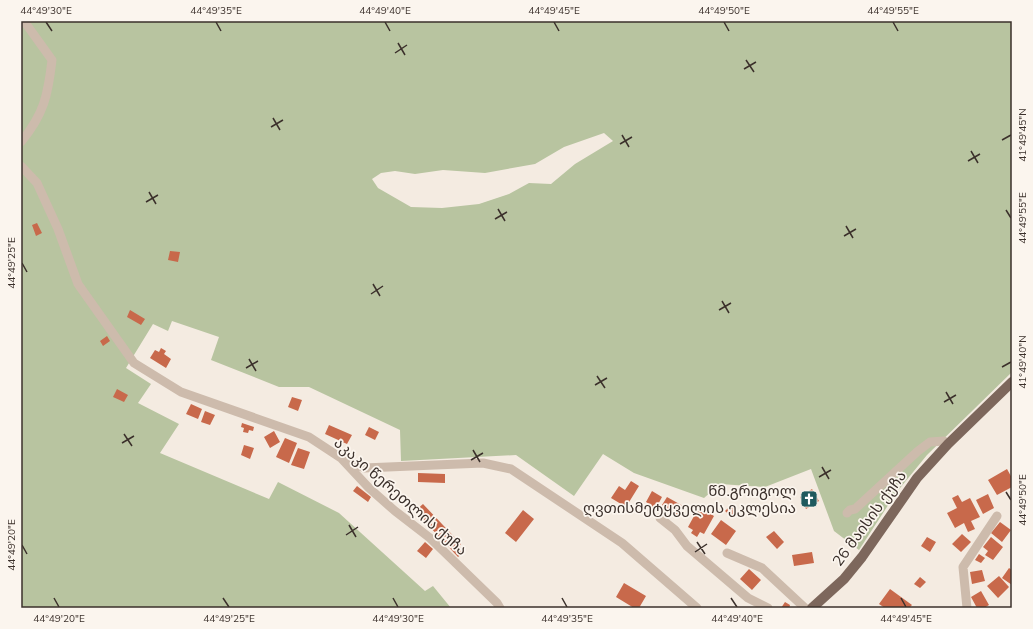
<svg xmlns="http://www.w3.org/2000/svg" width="1033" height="629" viewBox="0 0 1033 629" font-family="Mulish,'Noto Sans Georgian',sans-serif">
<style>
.green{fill:#b8c4a0;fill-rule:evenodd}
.building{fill:#c8694b}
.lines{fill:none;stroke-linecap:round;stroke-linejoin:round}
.minor{stroke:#cdbbac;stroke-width:9}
.major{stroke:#7d675c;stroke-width:10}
.ticks{fill:none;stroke:#3b302b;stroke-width:1.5}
.labels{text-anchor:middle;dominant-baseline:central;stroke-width:3.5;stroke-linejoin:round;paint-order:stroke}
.poi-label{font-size:15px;fill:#3b302b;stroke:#fbf5ee;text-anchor:end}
.street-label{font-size:15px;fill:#3b302b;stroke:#fbf5ee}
.neatline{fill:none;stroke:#3b302b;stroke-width:1.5}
.ticks-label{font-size:10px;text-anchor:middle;fill:#3b302b}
</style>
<rect width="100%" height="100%" fill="#f4ebe1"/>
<path class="green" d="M21,21H1012V372L927,455L896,493L859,550L834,531L811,469L765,487L720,484L704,498L634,473L603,454L574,496L516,455L401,461L400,430L309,387H279L211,360L219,337L172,321L168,331L153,324L126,368L151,384L138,403L179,424L160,453L269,499L278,482L339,513L425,591L433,586L451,608H21ZM604,133L613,141L575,164L551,184L529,183L509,194L479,204L442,208L411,207L378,188L372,179L381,173L395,171L415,174L443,170L485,173L535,164L564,147Z"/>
<path class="building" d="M37,223L42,233L36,236L32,225Z
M170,251L180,252L178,262L168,260Z
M130,310L145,319L141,325L127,317Z
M107,336L110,341L103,346L100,341Z
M161,348L166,351L164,354L171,359L166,368L150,358L155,350L159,352Z
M117,389L128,395L124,402L113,397Z
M292,397L302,400L298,411L288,407Z
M191,404L202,409L198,419L186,414Z
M205,411L215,415L210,425L201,422Z
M242,423L254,427L253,431L249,430L248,433L243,432L244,428L241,427Z
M329,425L352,435L347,444L325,434Z
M369,427L379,432L375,440L365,435Z
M274,431L280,442L270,448L264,437Z
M285,438L297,443L289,463L276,457Z
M244,445L254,448L250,459L241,455Z
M298,448L310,452L304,469L291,465Z
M1007,469L1012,478V487L997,495L988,480Z
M418,473L445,474V483L418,482Z
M631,481L639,486L626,507L611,498L619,486L625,490Z
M357,486L371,497L368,502L353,491Z
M812,489L819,501L806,509L800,497Z
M652,491L662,497L654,512L649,509L651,505L646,502Z
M988,494L994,508L983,514L976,500Z
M958,495L962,502L970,498L980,517L971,521L975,529L968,532L964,523L955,528L947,513L957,508L952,498Z
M667,497L683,506L678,516L662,505Z
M423,504L461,544L459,546L464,552L458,557L415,511Z
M731,505L737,511L732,517L725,511Z
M699,507L714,516L704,534L700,532L697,537L691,533L693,530L688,527Z
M523,510L534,519L516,542L505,533Z
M721,520L736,531L726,545L711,534Z
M1000,522L1011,530L1002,542L991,533Z
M774,531L784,542L777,549L766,537Z
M962,534L971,542L961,552L952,544Z
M927,537L936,542L930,552L921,546Z
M991,537L1003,547L993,560L985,555L988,551L983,547Z
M425,542L433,549L426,558L417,551Z
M812,552L814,563L794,566L792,555Z
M979,554L985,558L981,563L975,560Z
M1009,568L1012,570V585L1002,578Z
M749,569L761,580L752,590L740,579Z
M982,570L985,581L972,584L970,572Z
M999,576L1009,587L998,598L987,586Z
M920,577L926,582L920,588L914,584Z
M624,583L646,596L639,608H634L616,597Z
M890,589L912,605L909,608H885L879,604Z
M981,591L989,605L984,608H977L971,597Z
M785,602L790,605L789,608H781Z"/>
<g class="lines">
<path class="minor" d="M21,142C44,114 48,95 52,60L24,21
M21,166L37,183L58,229L78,284L134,363L181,392L309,437L341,458L369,488L395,511L430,538L497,603L500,608
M346,460L364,468L483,463L511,469L622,543L697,608
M847,513L850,510L855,509L918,451L930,442L944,441L948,444
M660,518L675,530L687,546L748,598L768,608
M727,553L762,568L805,608
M967,608L963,567L997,516"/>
<path class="major" d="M812,608L844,579L862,557L917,478L948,444L1012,382"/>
</g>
<path class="ticks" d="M46,22L52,31M216,22L221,31M385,22L390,31M554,22L559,31M724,22L729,31M893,22L898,31M398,43L405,55M395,53L407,45M746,60L754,72M744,69L756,62M273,118L280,130M271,127L283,120M622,135L629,147M1002,140L1011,135M620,144L632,137M971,151L978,163M968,161L980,154M149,192L156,204M146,202L158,195M498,209L505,221M1006,210L1011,218M495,219L507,212M846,226L853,238M844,236L856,229M22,263L27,272M373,284L380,296M371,294L383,286M722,301L729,313M719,310L731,303M249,359L256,371M1002,367L1011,362M246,368L258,361M597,376L605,388M595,385L607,378M946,392L953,404M944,402L956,395M124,434L132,446M122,443L134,436M473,450L480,462M471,460L483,453M822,467L829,479M819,477L831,470M1006,492L1011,500M349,525L356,537M346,535L358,527M697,542L705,554M22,545L27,554M695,552L707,544M54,598L59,607M223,598L229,607M393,598L398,607M562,598L567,607M731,598L737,607M901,598L906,607"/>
<defs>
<g id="church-square" transform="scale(0.9)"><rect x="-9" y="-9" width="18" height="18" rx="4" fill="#1f5a5e" stroke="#fbf5ee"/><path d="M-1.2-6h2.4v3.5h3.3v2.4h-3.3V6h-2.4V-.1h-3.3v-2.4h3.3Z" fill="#fff"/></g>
</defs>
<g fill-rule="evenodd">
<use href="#church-square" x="809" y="499"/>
</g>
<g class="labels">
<g class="poi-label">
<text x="796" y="490">წმ.გრიგოლ<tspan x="796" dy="17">ღვთისმეტყველის ეკლესია</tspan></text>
</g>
<g class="street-label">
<text transform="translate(401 496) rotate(41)">აკაკი წერეთლის ქუჩა</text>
<text transform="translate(869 518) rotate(-54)">26 მაისის ქუჩა</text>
</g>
</g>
<rect width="1033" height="629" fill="none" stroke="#fbf5ee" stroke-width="44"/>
<rect x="22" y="22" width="989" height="585" class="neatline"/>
<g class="ticks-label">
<text x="46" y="14">44°49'30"E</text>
<text x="216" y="14">44°49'35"E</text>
<text x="385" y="14">44°49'40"E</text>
<text x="554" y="14">44°49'45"E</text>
<text x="724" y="14">44°49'50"E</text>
<text x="893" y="14">44°49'55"E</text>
<text transform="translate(1022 135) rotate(-90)" y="4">41°49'45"N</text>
<text transform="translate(1022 218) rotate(-90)" y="4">44°49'55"E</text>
<text transform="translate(11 263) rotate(-90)" y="4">44°49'25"E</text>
<text transform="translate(1022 362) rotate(-90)" y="4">41°49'40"N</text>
<text transform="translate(1022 500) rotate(-90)" y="4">44°49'50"E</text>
<text transform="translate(11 545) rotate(-90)" y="4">44°49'20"E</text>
<text x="59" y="622">44°49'20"E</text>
<text x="229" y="622">44°49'25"E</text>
<text x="398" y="622">44°49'30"E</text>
<text x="567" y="622">44°49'35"E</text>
<text x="737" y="622">44°49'40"E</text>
<text x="906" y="622">44°49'45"E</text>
</g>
</svg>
